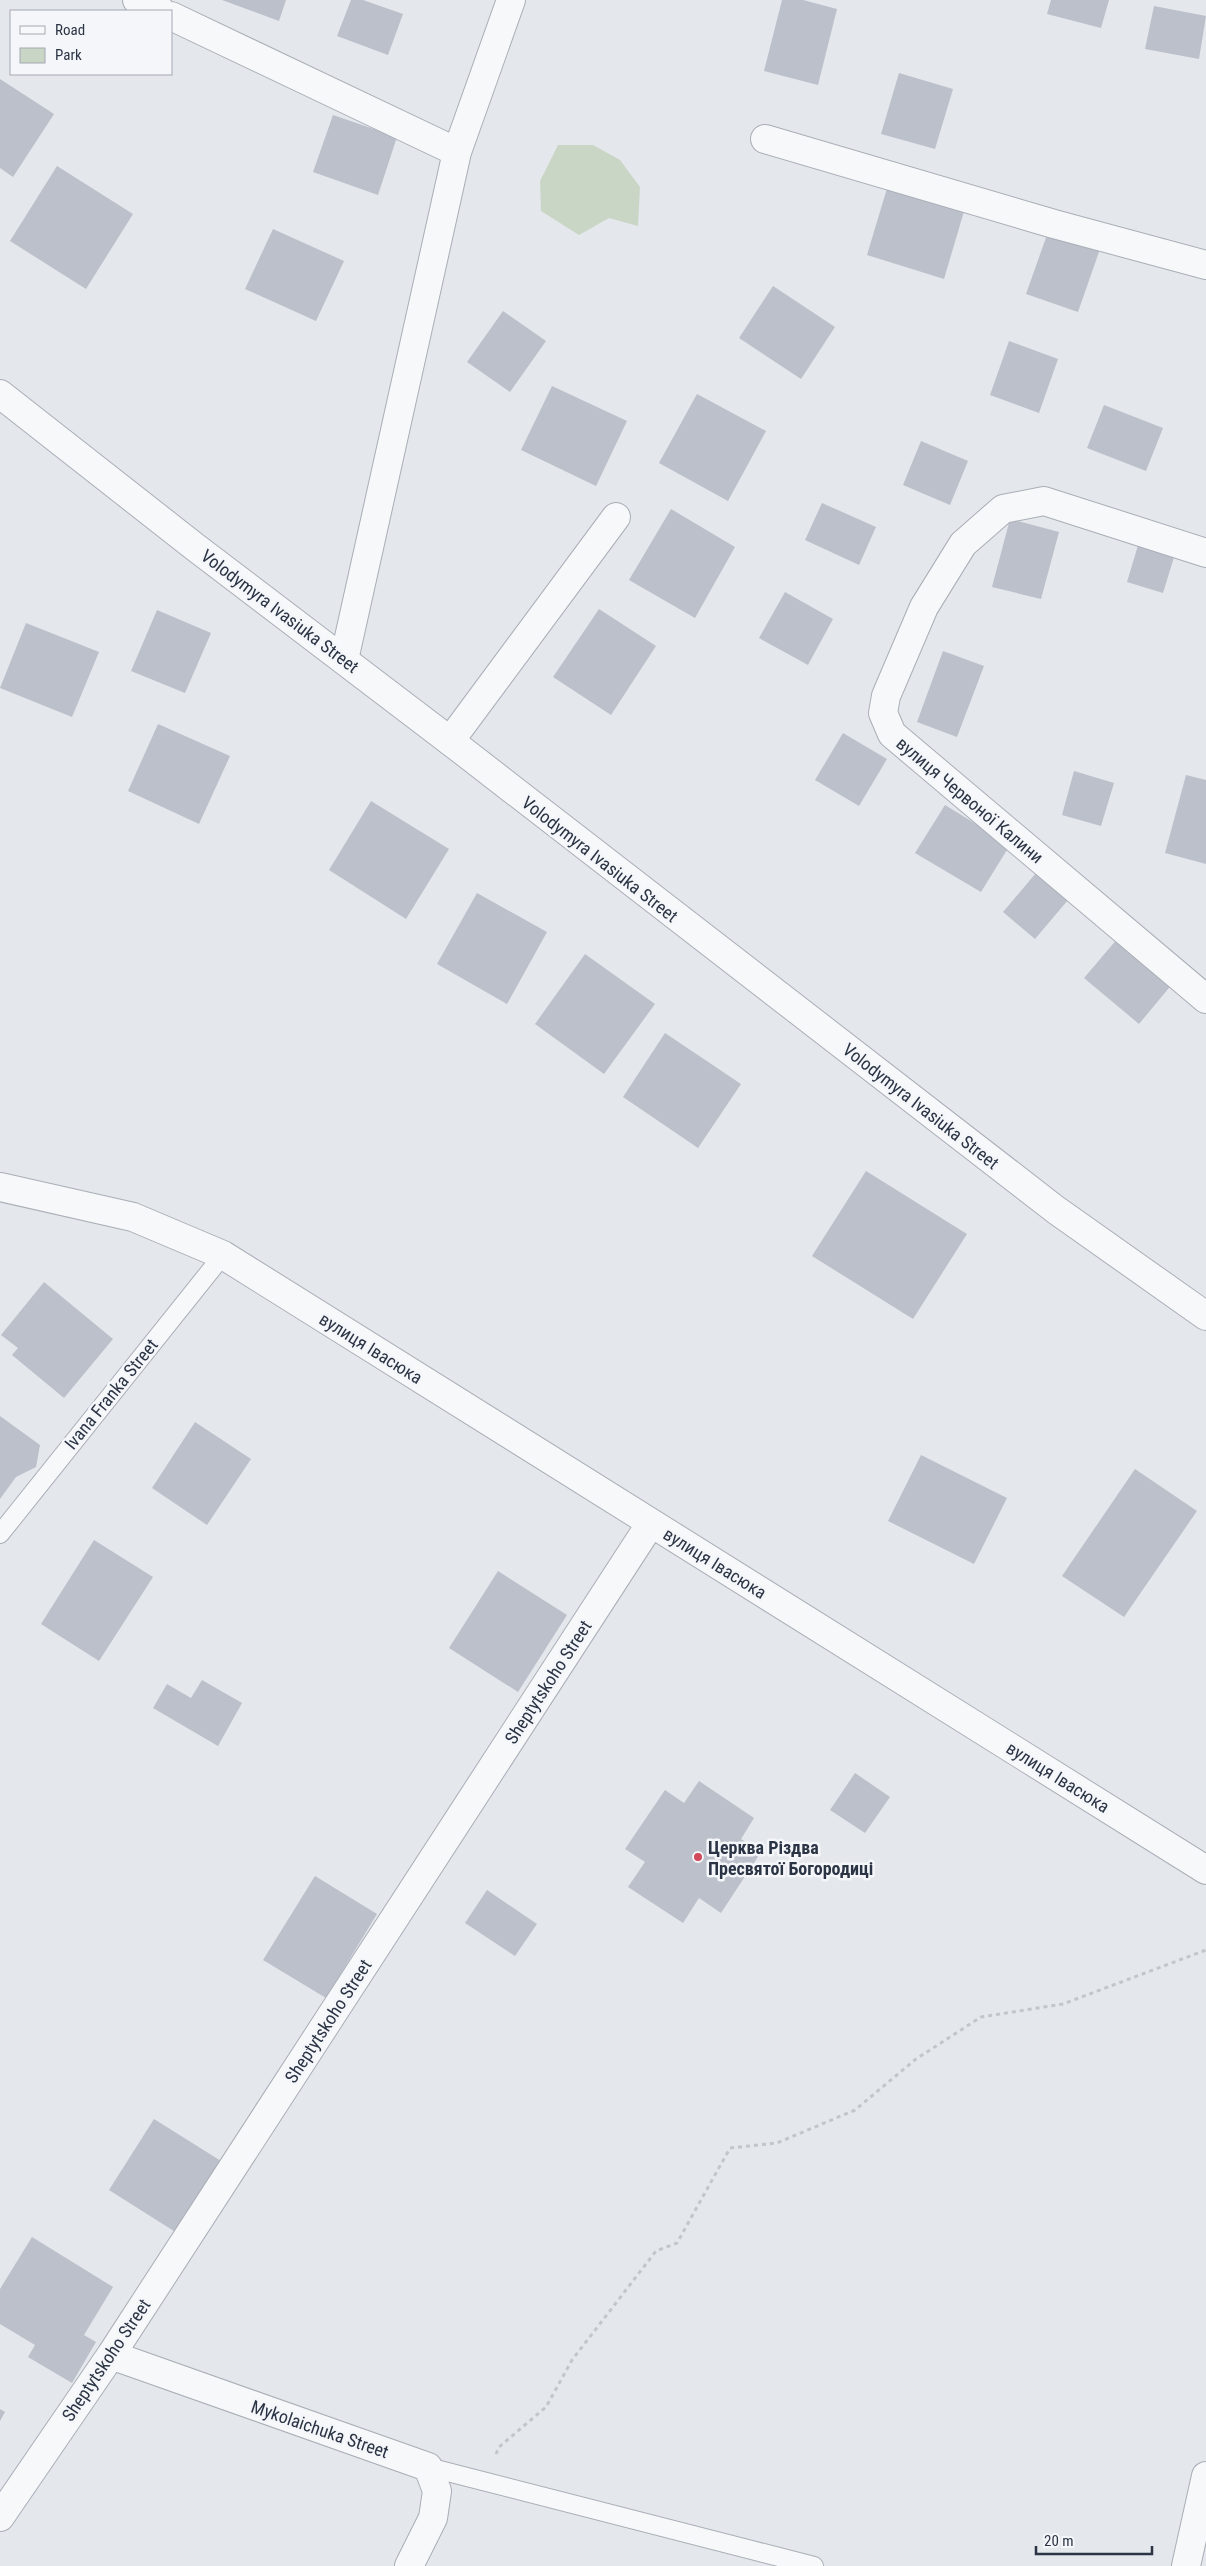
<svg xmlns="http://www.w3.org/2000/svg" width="1206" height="2566" viewBox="0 0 1206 2566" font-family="'Roboto Condensed',sans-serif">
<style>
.green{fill:#c9d6c5}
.building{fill:#bbc0ca}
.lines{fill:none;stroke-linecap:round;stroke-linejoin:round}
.service-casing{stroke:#a9aeb7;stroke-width:20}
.minor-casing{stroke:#a9aeb7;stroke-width:30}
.tertiary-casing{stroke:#a9aeb7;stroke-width:30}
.path{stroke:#c2c5cb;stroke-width:3;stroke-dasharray:4 4;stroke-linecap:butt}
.service{stroke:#f7f8fa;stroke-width:18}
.minor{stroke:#f7f8fa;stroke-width:28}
.tertiary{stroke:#f7f8fa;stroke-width:28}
.poi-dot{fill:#d1495b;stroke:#f4f6f9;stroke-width:2}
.labels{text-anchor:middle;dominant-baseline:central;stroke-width:5;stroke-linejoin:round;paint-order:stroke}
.street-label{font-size:18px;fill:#2b3445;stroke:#f4f6f9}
.poi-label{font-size:18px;font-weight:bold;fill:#2b3445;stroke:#f4f6f9;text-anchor:start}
</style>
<rect width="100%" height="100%" fill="#e4e7ec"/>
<path class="green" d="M558,145H593L620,160L640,187L638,226L609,218L579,235L541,211L540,181Z"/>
<path class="building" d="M222,0H286L279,21Z
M351,0H363L403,14L388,55L337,36Z
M782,0H803L837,9L818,85L764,71Z
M1051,0H1109L1101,28L1047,14Z
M1154,6L1206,16L1199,59L1145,49Z
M899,73L953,89L935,149L881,134Z
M0,79L54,114L13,177L0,168Z
M333,115L397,137L378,195L313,172Z
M57,166L133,214L86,289L10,241Z
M888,185L965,208L944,279L867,255Z
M273,229L344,261L316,321L245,289Z
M1048,232L1100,249L1078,312L1026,294Z
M773,286L835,327L801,379L739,338Z
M503,311L546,341L510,392L467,362Z
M1009,341L1058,359L1039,413L990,395Z
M552,386L627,421L596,486L521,450Z
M697,394L766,431L728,501L659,463Z
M1104,405L1163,428L1146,471L1087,448Z
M921,441L968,461L950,505L903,485Z
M822,503L876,527L859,565L805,540Z
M671,509L735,547L695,618L629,580Z
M1010,519L1059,532L1041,599L992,587Z
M1139,542L1175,554L1163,593L1127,582Z
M785,592L833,619L808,665L759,638Z
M599,609L656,646L611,715L553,677Z
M157,610L211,633L185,693L131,671Z
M26,623L99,652L72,717L0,688Z
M943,651L984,666L957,737L917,722Z
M158,724L230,756L199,824L128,791Z
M843,733L887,759L859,806L815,780Z
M1074,771L1114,783L1101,826L1062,815Z
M1186,775L1206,780V864L1165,853Z
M371,801L449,849L406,919L329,870Z
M945,805L1010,845L981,892L915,853Z
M1036,873L1068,900L1035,939L1003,912Z
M477,893L547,932L507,1004L437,964Z
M1118,938L1173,983L1139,1024L1084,978Z
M585,954L655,1004L604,1074L535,1024Z
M665,1033L741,1084L698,1148L623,1097Z
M866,1171L967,1234L913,1319L812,1256Z
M44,1282L113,1339L64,1398L12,1355L18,1348L1,1335Z
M0,1416L40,1445L36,1467L16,1477L0,1499Z
M195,1422L251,1459L207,1525L152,1488Z
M921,1455L1007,1498L974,1564L888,1521Z
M1135,1469L1197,1511L1124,1617L1062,1576Z
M94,1540L153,1577L99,1661L41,1624Z
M498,1571L567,1615L518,1692L449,1648Z
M202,1680L242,1703L218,1746L153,1708L167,1684L191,1698Z
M855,1773L890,1797L865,1833L830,1810Z
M699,1781L754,1818L741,1839L761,1852L721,1913L699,1898L683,1923L628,1887L645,1862L625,1849L665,1790L684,1803Z
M315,1876L377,1914L326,1998L263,1960Z
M487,1890L537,1924L515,1956L465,1923Z
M154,2119L221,2161L177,2233L109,2190Z
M32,2237L113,2287L84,2335L96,2342L72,2383L28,2357L35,2345L0,2324V2289Z
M0,2409L5,2412L0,2421Z"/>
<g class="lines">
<g class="service-casing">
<path id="service" d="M0,1534L223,1255
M428,2467L814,2566"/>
</g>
<g class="minor-casing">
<path id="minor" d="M137,0L161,11
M171,16L457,152
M765,139L1054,224L1206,265
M1206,553L1044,501L1003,509L963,544L924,607L886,696L883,713L892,734L1206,999
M344,660L457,152L511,0
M450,741L616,517
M0,1187L133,1217L223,1255L1206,1870
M111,2355L428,2467L437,2491L433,2518L409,2566
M0,2517L111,2355L651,1523
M1186,2566L1206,2476"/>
</g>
<g class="tertiary-casing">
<path id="tertiary" d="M0,394L195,547L450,741L1056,1210L1206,1316"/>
</g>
<path class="path" d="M496,2454L499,2447L546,2407L572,2360L656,2251L677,2243L730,2148L777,2143L855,2110L916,2059L981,2017L1063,2004L1206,1950"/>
<use href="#service" class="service"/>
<use href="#minor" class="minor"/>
<use href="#tertiary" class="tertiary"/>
</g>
<circle class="poi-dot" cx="698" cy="1857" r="5"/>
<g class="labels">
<g class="street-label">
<text transform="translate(280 611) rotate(37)">Volodymyra Ivasiuka Street</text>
<text transform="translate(970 800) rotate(40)">вулиця Червоної Калини</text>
<text transform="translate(600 859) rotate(38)">Volodymyra Ivasiuka Street</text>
<text transform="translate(921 1106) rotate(38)">Volodymyra Ivasiuka Street</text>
<text transform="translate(371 1348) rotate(32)">вулиця Івасюка</text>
<text transform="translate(111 1394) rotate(-51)">Ivana Franka Street</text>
<text transform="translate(715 1563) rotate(32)">вулиця Івасюка</text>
<text transform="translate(548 1682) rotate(-57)">Sheptytskoho Street</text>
<text transform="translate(1058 1777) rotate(32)">вулиця Івасюка</text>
<text transform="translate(328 2021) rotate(-57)">Sheptytskoho Street</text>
<text transform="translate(106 2360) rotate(-56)">Sheptytskoho Street</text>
<text transform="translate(320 2429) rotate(19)">Mykolaichuka Street</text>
</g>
<g class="poi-label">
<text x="708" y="1847">Церква Різдва<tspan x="708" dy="21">Пресвятої Богородиці</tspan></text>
</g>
</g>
<rect x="10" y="10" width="162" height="65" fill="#f4f6f9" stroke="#a4a8b1"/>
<rect x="20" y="26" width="25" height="8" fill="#f7f8fa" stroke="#a4a8b1"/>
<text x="55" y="35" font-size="15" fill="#2b3445">Road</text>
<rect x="20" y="48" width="25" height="15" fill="#c9d6c5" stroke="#a4a8b1"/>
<text x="55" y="60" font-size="15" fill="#2b3445">Park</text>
<path d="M1036 2546v8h116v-8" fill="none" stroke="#2b3445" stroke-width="2.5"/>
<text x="1044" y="2546" font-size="15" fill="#2b3445" stroke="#f4f6f9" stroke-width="4" paint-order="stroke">20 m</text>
</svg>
